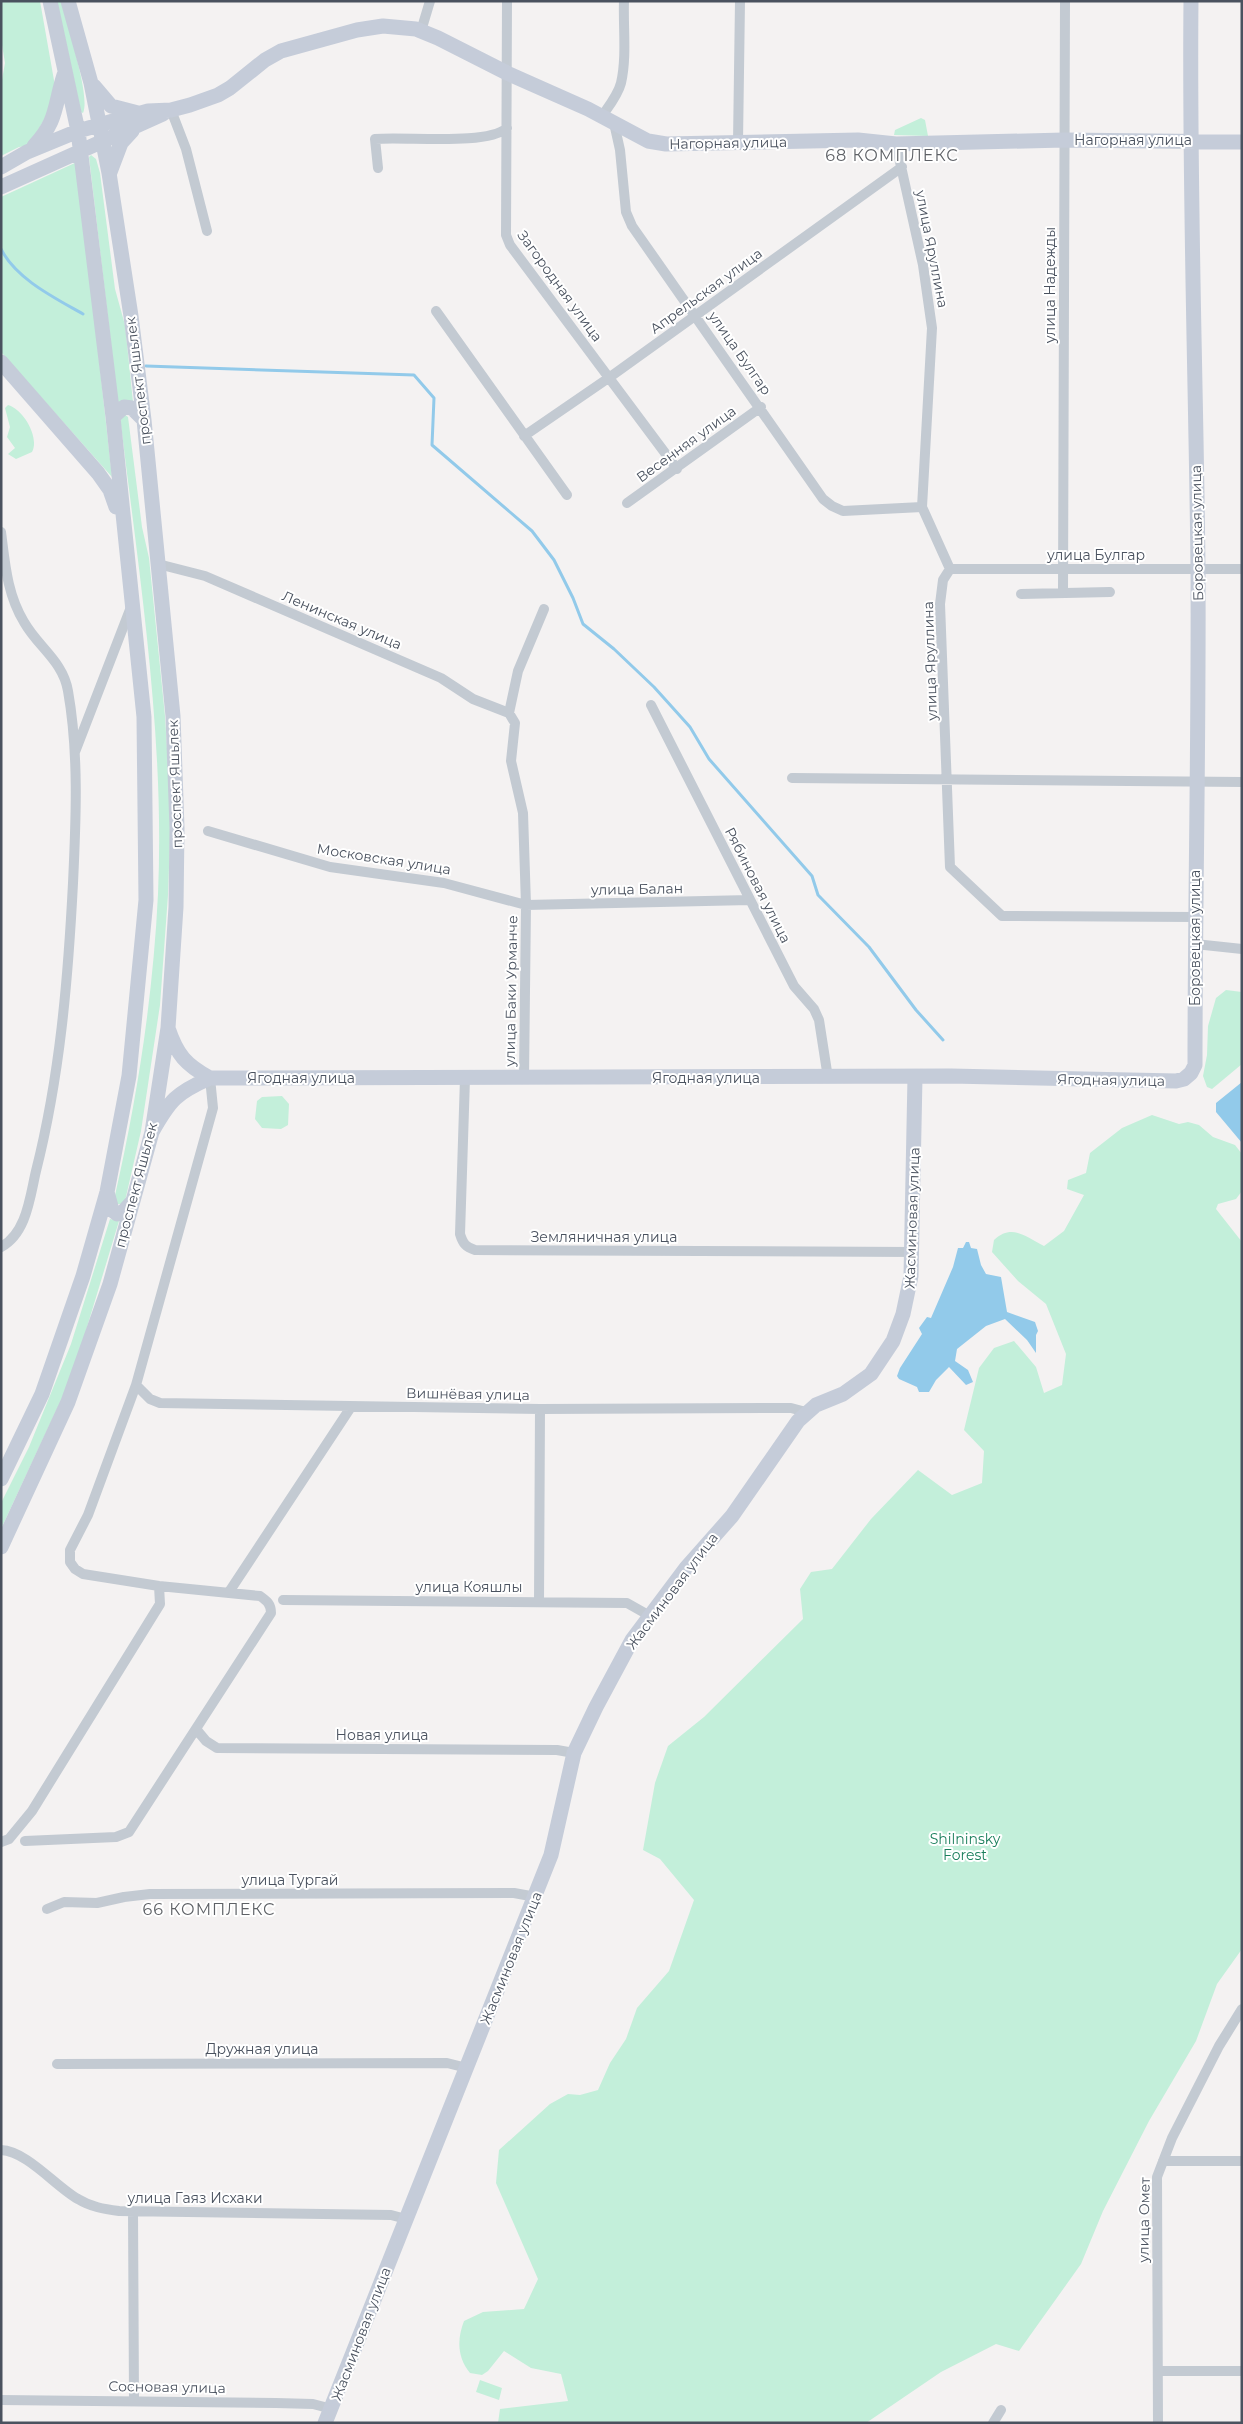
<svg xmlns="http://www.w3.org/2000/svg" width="1243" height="2424" viewBox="0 0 1243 2424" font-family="Montserrat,sans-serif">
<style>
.green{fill:#c3efda}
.water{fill:#92caea}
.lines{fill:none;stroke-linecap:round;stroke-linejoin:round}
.stream{stroke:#92caea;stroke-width:3}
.street{stroke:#c3cad2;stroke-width:10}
.secondary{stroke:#c5ccd9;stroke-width:15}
.labels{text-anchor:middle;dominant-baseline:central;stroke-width:4;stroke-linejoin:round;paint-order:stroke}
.street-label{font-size:14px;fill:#4a525f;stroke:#fff}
.park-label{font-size:14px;fill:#1b7f5c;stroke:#fff}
.quarter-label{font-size:16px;letter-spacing:1px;fill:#5e6166;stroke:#fff}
</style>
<rect width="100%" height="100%" fill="#f4f2f2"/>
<path class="green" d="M1,1H40L55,86V100L29,146L19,147L1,156V85L5,63L1,39Z
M57,1H61C66,22 91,96 83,113L81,112Z
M921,118L925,120L928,136L894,135L895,130Z
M91,155L96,159L100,173L115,289L125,325L133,402L118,403L89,157Z
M77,162L112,477L1,352V197Z
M8,405C23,409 40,437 32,452L16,459L8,454L15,448L7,437L10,427L5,408Z
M124,414L128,417L142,527L149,558L165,716L171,813L168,895L160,1005L141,1131L125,1201L121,1204H116L114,1200C137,1099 153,998 158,894C165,736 139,574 120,417Z
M1226,990L1242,992V1064L1212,1089L1207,1087L1203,1076L1207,1055L1208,1026L1216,998Z
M282,1096L289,1104L288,1125L281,1129L262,1128L255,1119L257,1101L262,1097Z
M1152,1115L1179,1124L1188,1122L1199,1125L1213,1137L1235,1145L1242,1154V1191L1236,1199L1218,1204L1216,1209L1242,1242V1949L1217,1984L1196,2041L1149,2121L1103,2211L1081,2264L1019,2351L996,2344L941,2372L866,2423H498L500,2409L568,2401L561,2374L531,2368L504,2351L488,2371L482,2375L470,2373C457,2357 457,2339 464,2321L483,2312L524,2309L538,2279L496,2183L499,2150L550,2104L568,2094L580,2095L598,2090L610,2063L626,2039L637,2008L669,1971L694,1900L660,1859L643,1850L655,1783L668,1746L704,1717L803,1619L800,1589L811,1572L832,1569L871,1519L918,1470L952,1495L982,1483L984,1451L964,1430L979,1368L994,1348L1014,1341L1036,1367L1044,1393L1062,1385L1066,1354L1046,1304L1018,1281L992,1252L994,1240C1012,1223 1026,1237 1044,1246L1064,1231L1084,1195L1067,1189L1068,1180L1086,1173L1090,1153L1122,1128Z
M110,1219L119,1221L81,1347L63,1396L1,1529V1503L29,1447L71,1344Z
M480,2380L502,2388L499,2400L476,2392Z"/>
<path class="water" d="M1242,1082V1143L1216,1112V1103Z
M966,1242H969L971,1248L977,1249L981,1265L986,1274L1001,1277L1007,1312L1035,1322L1038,1331L1036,1335V1353L1027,1340L1005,1319L986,1326L957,1349L955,1361L968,1370L973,1382L966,1385L949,1367L936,1380L929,1392H919L917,1387L899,1379L897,1376L900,1368L922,1334L919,1328L927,1317L931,1318L953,1267L958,1248H963Z"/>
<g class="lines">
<path class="stream" d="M1,249C16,279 55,298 83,314
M146,366L414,375L434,398L432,445L532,531L554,560L573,598L583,624L614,649L654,687L690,727L709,759L812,876L818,895L869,947L916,1010L943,1040"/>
<path class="street" d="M507,1L506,235L510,245L677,469
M421,31L430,1
M171,110L186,149L207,231
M602,116C609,106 618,95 621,83C627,57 623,27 624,1
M614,123L620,150L626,212L632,226L823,499L832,506L843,511L922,507
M738,142L740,1
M896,144L923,265L932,328L922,507L950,569L943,580L940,604L950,867L1002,916L1194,917
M378,168L375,139C405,136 486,146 507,128
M436,311L567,495
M524,436L610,377L902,167
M627,503L761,407
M1,532C5,563 7,594 24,622C38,647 63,661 68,691C79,753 76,820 73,883C68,980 60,1076 36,1171C30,1196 27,1233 1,1247
M158,564L205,576L441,678L473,699L509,713L515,723L511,761L523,813L526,905L524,1078
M950,569H1242
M1063,593L1065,1
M1021,594L1110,592
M651,705L794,986L814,1009L819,1020L828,1078
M509,713L518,671L544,609
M75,752L131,607
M792,778L1242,782
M208,831L330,867L444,883L526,905L750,900
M1195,944L1242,949
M465,1078L460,1234C463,1244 466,1247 475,1250L913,1252
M136,1385L150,1399L160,1403L540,1409L791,1408L806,1412
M229,1592L351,1407
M283,1600L627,1603L650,1616
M539,1602L540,1409
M196,1729L206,1741L217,1748L557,1750L574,1753
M25,1841L116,1837L129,1832L271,1613C271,1604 267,1601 260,1596L159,1586L83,1574L75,1569L70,1562V1550L88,1515L136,1385L213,1108L210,1078
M1,1842L9,1839L32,1811L160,1604L159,1586
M47,1909L64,1902L97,1903L124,1897L150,1894L514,1893L536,1897
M57,2064L447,2063L467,2068
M1,2150C27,2151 56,2187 78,2199C91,2207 104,2209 119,2211L391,2215L406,2219
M1163,2161H1242
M133,2211L134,2400
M1158,2371H1242
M1,2400L276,2403L313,2404L332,2409
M993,2423L1001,2410
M1158,2423L1157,2177L1172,2138L1219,2046L1242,2009"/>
<path class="secondary" d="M94,86L111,106L138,113
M34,146C58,120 54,106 64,75
M1,167L27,152L78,131L148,111L171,110L190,105L218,95L230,88L265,60L281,51L357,30L383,26L416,29L438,38L507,73L588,109L648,141L666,144L858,140L896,144L1064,140L1242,142
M110,172L121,143L132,131
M1,187L163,114
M1,362L98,473L110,490L116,507
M113,417L124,407L132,408L144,420
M168,1028C177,1055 186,1065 210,1078
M152,1132C170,1100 176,1093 210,1078L951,1076L1176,1081L1184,1079L1191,1073L1195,1065C1195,900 1199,734 1198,568C1196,379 1189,190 1191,1
M107,1192L112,1210L117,1214L122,1213L132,1202
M1,1479L42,1394L83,1276L107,1192L129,1076L146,900L144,717L113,417L78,131L50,1
M1,1547L68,1402L110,1284L152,1132L168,1028L176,907L177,828L173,716L144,420L131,316L109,173L91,83L68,1
M325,2423L551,1855L574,1753L596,1707L632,1640L686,1568L732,1516L798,1421L816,1405L843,1394L871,1374L893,1341L903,1314L911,1276L915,1077"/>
</g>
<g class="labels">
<g class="street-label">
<text x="1133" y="140">Нагорная улица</text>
<text transform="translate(728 143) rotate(-1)">Нагорная улица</text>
<text transform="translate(932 249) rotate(79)">улица Яруллина</text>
<text transform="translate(1050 285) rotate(-90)">улица Надежды</text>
<text transform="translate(560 286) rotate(54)">Загородная улица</text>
<text transform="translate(706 291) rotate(-36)">Апрельская улица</text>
<text transform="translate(740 353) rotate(55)">улица Булгар</text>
<text transform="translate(138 381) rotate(-97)">проспект Яшьлек</text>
<text transform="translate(686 444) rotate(-36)">Весенняя улица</text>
<text transform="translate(1197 533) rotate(-91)">Боровецкая улица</text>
<text x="1096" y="555">улица Булгар</text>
<text transform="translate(342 620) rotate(23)">Ленинская улица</text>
<text transform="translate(930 661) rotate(-92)">улица Яруллина</text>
<text transform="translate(175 784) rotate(-92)">проспект Яшьлек</text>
<text transform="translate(384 859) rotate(9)">Московская улица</text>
<text transform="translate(758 885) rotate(63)">Рябиновая улица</text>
<text transform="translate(637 889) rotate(-1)">улица Балан</text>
<text transform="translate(1195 938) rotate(-90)">Боровецкая улица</text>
<text transform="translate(511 991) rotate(-89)">улица Баки Урманче</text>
<text x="301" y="1078">Ягодная улица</text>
<text x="706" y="1078">Ягодная улица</text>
<text transform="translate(1111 1080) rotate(1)">Ягодная улица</text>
<text transform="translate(136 1185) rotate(-75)">проспект Яшьлек</text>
<text transform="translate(912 1218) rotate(-88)">Жасминовая улица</text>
<text x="604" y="1237">Земляничная улица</text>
<text transform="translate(468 1394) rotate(1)">Вишнёвая улица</text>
<text x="469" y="1587">улица Кояшлы</text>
<text transform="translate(672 1591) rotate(-53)">Жасминовая улица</text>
<text x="382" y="1735">Новая улица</text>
<text x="290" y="1880">улица Тургай</text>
<text transform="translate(511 1958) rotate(-68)">Жасминовая улица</text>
<text x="262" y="2049">Дружная улица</text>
<text x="195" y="2198">улица Гаяз Исхаки</text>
<text transform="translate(1144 2220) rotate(-89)">улица Омет</text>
<text transform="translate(361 2334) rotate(-69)">Жасминовая улица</text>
<text transform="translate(167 2387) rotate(1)">Сосновая улица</text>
</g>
<g class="park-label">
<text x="965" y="1839">Shilninsky<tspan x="965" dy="16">Forest</tspan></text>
</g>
<g class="quarter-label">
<text x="892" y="155">68 КОМПЛЕКС</text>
<text x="209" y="1909">66 КОМПЛЕКС</text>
</g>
</g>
<rect width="1243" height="2424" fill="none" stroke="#4a525f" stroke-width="5"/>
</svg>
